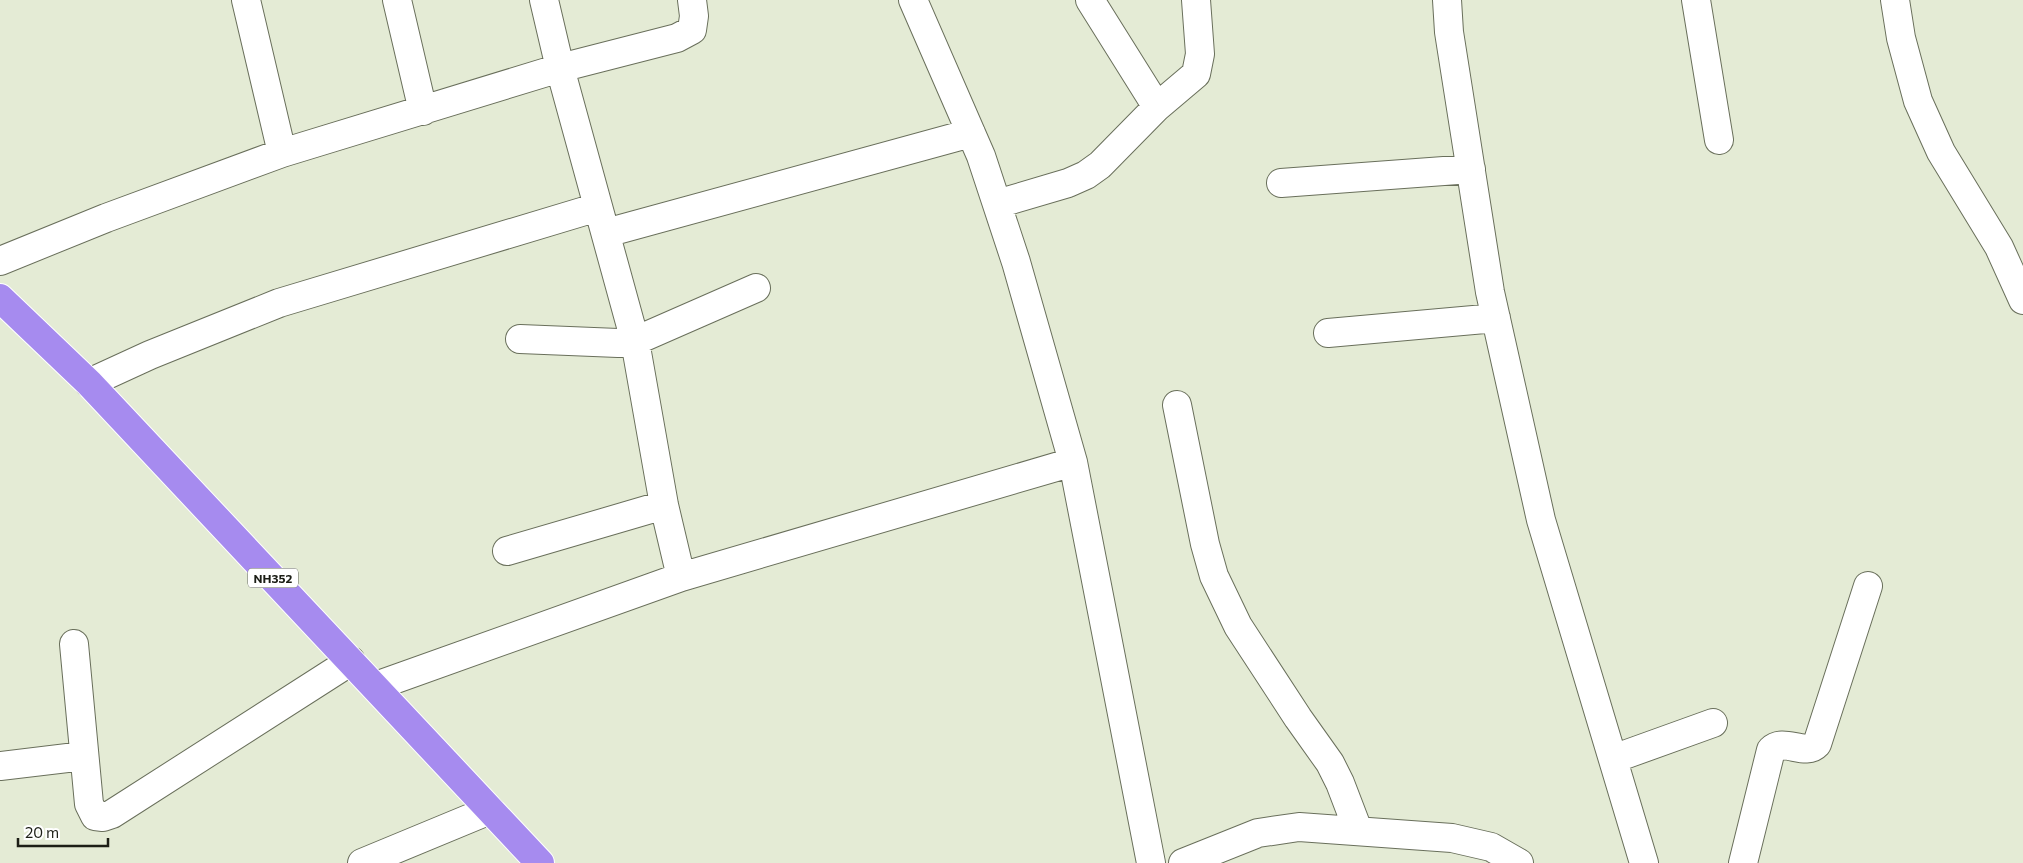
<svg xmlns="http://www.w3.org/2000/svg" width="2023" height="863" viewBox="0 0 2023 863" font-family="Commissioner,sans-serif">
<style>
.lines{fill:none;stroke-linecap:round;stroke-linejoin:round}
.street-casing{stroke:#696f5b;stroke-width:30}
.highway-casing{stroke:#fff;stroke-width:30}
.street{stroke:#fff;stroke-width:28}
.highway{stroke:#a68bef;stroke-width:28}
.labels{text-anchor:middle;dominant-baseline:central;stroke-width:5;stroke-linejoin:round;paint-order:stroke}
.shield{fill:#fff;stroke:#60625c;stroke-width:1}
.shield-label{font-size:12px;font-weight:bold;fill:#1c1e16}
</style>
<rect width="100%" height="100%" fill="#e4ebd5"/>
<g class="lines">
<g class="street-casing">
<path id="street" d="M246,0L282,153
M397,0L423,111
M544,0L560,68L635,341L664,505L681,577
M913,0L981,156L1016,262L1073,462L1151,863
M1090,0L1157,107
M1447,0L1449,32L1490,292L1541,520L1644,863
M1696,0L1719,140
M1895,0L1901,38L1918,101L1941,152L1999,247L2023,300
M1281,183L1471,169
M997,204L1068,183L1086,175L1100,165L1157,107L1196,74L1200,54L1196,0
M606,233L971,133
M0,261L106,218L282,153L560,68L677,38L692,30L694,16L692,0
M1328,333L1496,318
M520,339L618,343L635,341L756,288
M89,383L150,355L279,303L598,207
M1177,405L1205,544L1214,576L1238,626L1298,718L1330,763L1340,783L1358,830
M507,551L664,505
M74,644L89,804L95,816L103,817L112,814L351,661
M376,686L681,577L1073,462
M1613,759L1713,723
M0,766L84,756
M362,863L490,810
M1183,863L1258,833L1299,827L1452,838L1491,847L1519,863
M1743,863L1771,750C1784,737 1805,757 1817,744L1868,586"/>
</g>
<g class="highway-casing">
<path id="highway" d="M0,298L89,383L540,863"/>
</g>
<use href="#street" class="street"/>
<use href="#highway" class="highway"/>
</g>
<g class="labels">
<rect class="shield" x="248" y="568.5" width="50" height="19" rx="4"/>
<g class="shield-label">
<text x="273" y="578">NH352</text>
</g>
</g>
<path d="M18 838v8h90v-8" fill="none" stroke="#1c1e16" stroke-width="2.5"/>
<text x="25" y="838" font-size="15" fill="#1c1e16" stroke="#ffffff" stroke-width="4" paint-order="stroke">20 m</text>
</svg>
